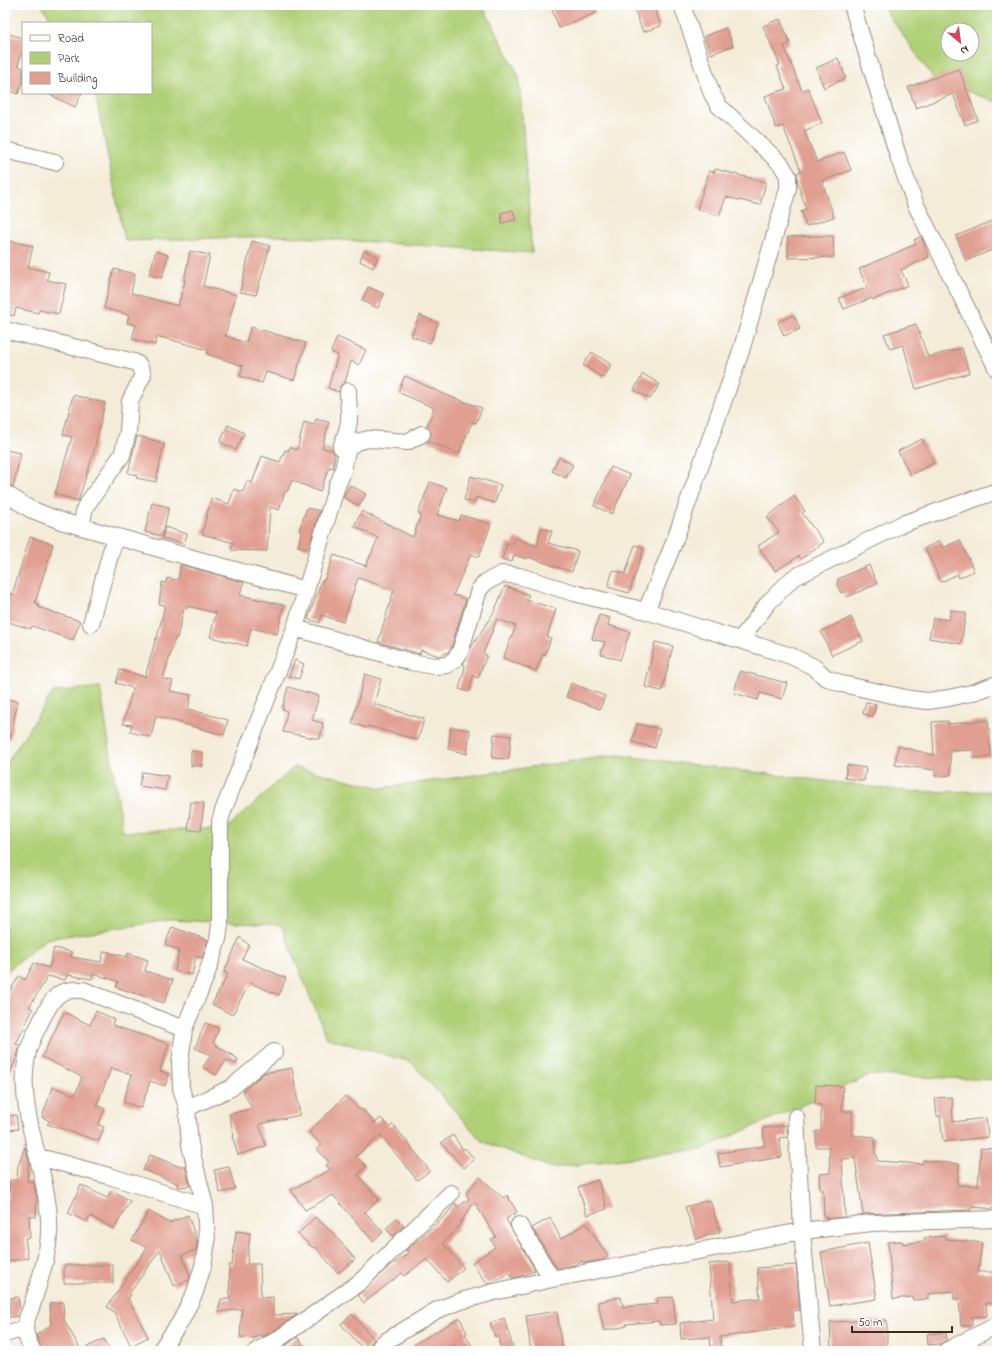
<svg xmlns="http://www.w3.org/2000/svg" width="1002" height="1356" viewBox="0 0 1002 1356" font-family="'Indie Flower',sans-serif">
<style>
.green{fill:#b0d078;stroke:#767d4b;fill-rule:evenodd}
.building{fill:#e19f91}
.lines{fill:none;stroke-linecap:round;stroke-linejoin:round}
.street-casing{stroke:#988b7c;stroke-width:18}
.street{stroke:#fff;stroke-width:16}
</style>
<rect width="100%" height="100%" fill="#fff"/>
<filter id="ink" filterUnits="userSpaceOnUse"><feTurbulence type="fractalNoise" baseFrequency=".025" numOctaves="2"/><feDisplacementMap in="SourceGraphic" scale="8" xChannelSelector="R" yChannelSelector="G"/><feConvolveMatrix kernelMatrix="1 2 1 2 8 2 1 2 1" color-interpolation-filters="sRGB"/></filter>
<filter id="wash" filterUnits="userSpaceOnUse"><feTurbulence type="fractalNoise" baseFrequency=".012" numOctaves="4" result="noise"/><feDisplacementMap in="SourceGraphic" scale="16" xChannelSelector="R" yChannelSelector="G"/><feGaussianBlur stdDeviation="0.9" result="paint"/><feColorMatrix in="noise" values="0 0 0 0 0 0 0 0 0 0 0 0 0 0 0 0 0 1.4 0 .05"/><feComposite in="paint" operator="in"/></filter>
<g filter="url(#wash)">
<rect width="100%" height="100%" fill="#f4ecd9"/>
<path class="green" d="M41,5H482L519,76L532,253L283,236L125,241L95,93H151V23H54Z
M883,5H997V102L934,79L887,13ZM948,30H972V54H948Z
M100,687L123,832L227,828L294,767L382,788L617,755L913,792L997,791V1080L871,1075L702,1149L552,1168L482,1141L411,1062L327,1038L281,925L169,920L46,939L5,973V766L53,692Z"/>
<g id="blocks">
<path class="building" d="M550,5H593L596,13L559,28Z
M633,5H653L661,26L643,32Z
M780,19L790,43L784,46L802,91L808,88L822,123L804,131L817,162L844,152L851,170L822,181L834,217L806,226L801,211L806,209L798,184L797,173L801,171L783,126L776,128L765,96L786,89L777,66L780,65L763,26Z
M726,28L733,46L711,54L704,37Z
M5,33L23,38V45L18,65L23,68V81L18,94L5,89Z
M838,58L846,78L824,88L816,68Z
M959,69L978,120L965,125L953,94L916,108L908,87Z
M46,93H82L75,107Z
M715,169L766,182L760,205L726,197L719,216L697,209L709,171L714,172Z
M513,210L516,220L502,223L501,213Z
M997,219V248L966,261L956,236Z
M816,236H833L834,257L788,258V237Z
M921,236L929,257L901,270L908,285L873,300L872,298L844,309L839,298L867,288L859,269L916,244L914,240Z
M5,240L33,246L28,267L49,272L47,280L66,284L59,314L39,310L38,313L16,308L14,316L5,314Z
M252,241L270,246L256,295L240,292Z
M364,250L378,257L373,268L360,261Z
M156,251L168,255L162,278L149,275Z
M190,251L210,255L203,286L236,295L225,336L246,343L251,327L306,343L294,380L266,372L262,383L240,376L243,366L207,354L208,350L157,336L155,345L132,339L136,325L127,323L129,315L104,308L114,269L135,274L131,293L178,306L185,281H184Z
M368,287L384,294L378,308L362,301Z
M420,315L438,323L430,343L411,336Z
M794,315L800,329L784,336L778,322Z
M916,324L928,357L962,348L969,373L916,389L903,345L890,349L884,334Z
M337,337L366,350L359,365L351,361L345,382L340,386L339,392L328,388L338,355L331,352Z
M592,352L610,364V368L603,378L583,365Z
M643,374L660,384L650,399L634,390Z
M405,376L446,395L482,408L476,423L472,422L459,454L428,441L431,434L427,426L434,408L398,392Z
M73,395L105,403L93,455L78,501L55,494L72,437L63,435Z
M316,419L329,422L322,448L332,450L335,454L333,468L329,467L320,492L292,480L287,492L285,491L279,510L270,507L267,551L231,550L234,543L202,534L211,498L229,504L234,489L243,492L247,481L252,483L262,456L280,462L285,450L288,451L290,447L297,450L304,422L314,425Z
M228,425L244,433L236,450L220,442Z
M137,436L164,443L156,482L136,478L137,475L128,473Z
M922,439L934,463L910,475L898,451Z
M5,450L21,453L13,487L5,484Z
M559,457L573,465L566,478L552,471Z
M611,467L630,475L612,514L594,506Z
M471,476L501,485L495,503L476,497L474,503L464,500Z
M430,482L447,488L437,515L459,521L461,515L491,524L479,557L471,554L453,595L466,599L451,648L448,652L439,656L421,650L420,654L378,642L394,590L358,578L343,622L322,615L320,623L308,619L322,580L324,581L334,555L366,566L378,538L354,526L362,511L413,537L421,515L418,514Z
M350,485L366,494L359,506L343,497Z
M794,496L805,511L802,513L824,542L801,559L799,556L775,571L758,546L779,532L767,517Z
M152,503L169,507L162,536L145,532Z
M307,508L320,511L308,549L298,546L302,531L299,530Z
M165,527L187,534L184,544L162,538Z
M541,528L552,531L548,543L578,551L572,572L528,557L527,559L514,555L512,562L502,559L507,543L513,545L515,538L537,546Z
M30,537L53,544L35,603L39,604L38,607L80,621L73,640L32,626L31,629L5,621V593L12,595Z
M960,540L974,571L959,578L958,574L941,582L925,548L940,541L943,548Z
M635,545L644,548L629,593L608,587L613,570L625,574Z
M181,565L244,582L240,595L284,605L277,634L251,628L247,646L210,637L216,613L187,606V609L184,608L177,638H175L163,679L173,681L170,691L191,695L188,709L228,720L224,735L156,716L151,737L130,732L132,725L123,724L133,688L116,683L120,670L145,677L156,638H157L165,605L159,604L162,582L166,583L167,578L178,580Z
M869,565L877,584L847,597L845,591L841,593L837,585L838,579Z
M505,586L529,595L526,600L556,609L547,637L551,638L545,655L543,654L536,671L503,658L516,626L497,619L483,654L487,655L478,678L473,676L469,692L459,689L464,671L465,665L463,664L472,646L494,612Z
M951,610L966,613L961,644L929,638L933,618L949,620Z
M599,615L610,618L608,625L630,632L620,660L601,654L605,642L592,639Z
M851,617L863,641L832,655L821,632Z
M655,642L673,646L662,691L645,687Z
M295,660L304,664L299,679L289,676Z
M740,671L787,683L782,699L760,693L758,700L734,693Z
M365,674L381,679L374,704L424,719L418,740L368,726L367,728L352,723Z
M571,683L605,696L600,709L566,697Z
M288,687L319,696L312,720L323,723L320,739L283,732L287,711L282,709Z
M5,699L18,701L10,739H5Z
M866,702L876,704L873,716L863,714Z
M988,720L991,757L973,758V750L950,751L951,775L935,776V770L895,765L898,746L934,755L932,722L948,721V724Z
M637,724L660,729L655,748L632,742Z
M451,727L470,730L467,754L448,749Z
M494,734L511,736L509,759L492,758Z
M191,751L202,752V766H191Z
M847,765L866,768L864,781L845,778Z
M142,772L168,776L165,790L139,786Z
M191,802L204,803L201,831L188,830Z
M172,927L208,940L202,958L196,956L192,975L175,971L179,950L165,945Z
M240,937L249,945L242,959L286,978L279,995L250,983L232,1015L212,1004L228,974L224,972Z
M54,948L72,952L71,957L101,962L104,951L127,957L128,953L148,960L145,971L173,980L164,1003L116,987L118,981L93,974L92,979L67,975L65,980L48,976L29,1007L33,1009L16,1044L20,1045L17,1057L5,1086V999L19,976L25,980L34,963L49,968Z
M96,1011L114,1019L112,1025L169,1044L160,1071L169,1074L165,1086L150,1081L141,1108L123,1102L132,1075L111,1068L97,1105L105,1109L98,1125L104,1127L99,1141L47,1124L50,1121L42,1117L53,1087L75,1095L82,1077L42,1057L64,1012L90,1025Z
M205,1023L219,1028L213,1043L238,1059L236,1064L226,1060L216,1075L203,1067L211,1055L195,1048Z
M292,1068L300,1115L259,1124L266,1146L238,1155L232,1136H234L229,1114L252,1109L243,1091L264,1073Z
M816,1085L843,1086L842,1111H852V1135L875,1137V1154L877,1155V1161L922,1164L923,1160L959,1164L957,1185L978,1186L981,1148L997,1149V1209L971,1207V1210L863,1214L855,1158L842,1159L845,1217L827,1219V1217H824L823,1190H820L819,1174L830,1173L829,1147H816V1131H821V1105L815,1104Z
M345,1096L360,1110L362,1109L375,1123L381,1118L390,1127L393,1124L430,1171L417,1180L381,1135L356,1156L366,1166L358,1175L379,1199L365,1212L383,1232L373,1241L333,1195L305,1210L291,1190L330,1170L326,1165L329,1162L317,1149L322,1145L309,1132Z
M952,1097L953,1122L986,1118L988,1137L943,1142L940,1116H937L935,1098Z
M16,1115L18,1129L5,1130V1117Z
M787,1125L788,1137L779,1138L782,1157L720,1167L718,1153L765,1146L763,1128Z
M453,1135L463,1150L465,1148L474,1159L464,1168L441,1143Z
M25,1147L29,1160L27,1181L34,1182L37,1198L36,1217L29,1216L30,1238H25L28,1258L5,1262V1200H8L10,1180H17L18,1166Z
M150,1155L178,1166H185L190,1186L178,1187L177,1183L143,1170Z
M229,1167L235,1189L220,1193L214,1170Z
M480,1177L503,1198L507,1195L517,1212L506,1219L535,1270L525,1275L512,1278L509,1272L494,1282L487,1284L472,1263L495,1247L491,1239L496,1237L474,1202L456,1230L443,1243L464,1268L447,1282L427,1259L404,1276L402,1273L364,1303L358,1295L386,1269L409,1253L406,1250L447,1214L455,1203L458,1207L469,1199L466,1193Z
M598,1180L607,1209L587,1215L578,1187Z
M81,1185L107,1198L112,1190L130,1201L114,1229L90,1216L87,1222L68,1213Z
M710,1200L720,1232L696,1239L685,1207Z
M149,1211L169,1223L188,1215L197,1241L196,1250L182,1255L190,1276L189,1280L174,1286L160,1250L129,1294L131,1295L128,1298L148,1337L131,1346L114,1312L107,1307L147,1248L132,1240Z
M315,1217L334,1234L355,1259L338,1273L315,1247L313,1248L298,1234Z
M396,1218L404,1226L393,1236L386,1229Z
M550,1218L561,1239L586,1223L608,1256L603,1260L584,1263L582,1261L574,1265L557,1268L532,1228Z
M236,1231L250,1233L247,1264H260L261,1298L273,1297V1315L298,1314L272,1332L264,1336H256V1338L240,1337L242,1309L218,1312L221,1299H230L229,1265H232Z
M945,1236V1239L982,1243L978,1272H997V1303H986L987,1316L972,1317V1326H961L959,1299H954L953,1291L928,1294V1299L913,1300L912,1297L893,1299L888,1242L902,1241L903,1244L925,1241L924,1238Z
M868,1243L877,1299L830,1306L821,1252Z
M730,1262L733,1301L760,1298L757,1268L796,1265L800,1310L793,1311L794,1327L720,1337L721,1350L711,1351L710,1337L681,1339L680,1323L713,1319L709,1264Z
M64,1265H113V1283H64Z
M18,1297L20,1310L18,1316L5,1318V1299Z
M621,1297L623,1307L658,1304L657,1298L673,1297L676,1324L660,1325L659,1321L626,1324L627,1326L604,1331L598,1302Z
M63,1302L64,1320L81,1350L104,1339L110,1351H42L36,1335L51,1325L50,1303Z
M557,1311L562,1351H531L526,1316Z
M352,1314L374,1339L365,1351L341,1324Z
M460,1318L467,1333L465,1334L475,1351H458L454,1344L442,1351H419L414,1344Z
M504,1318L514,1351H501L498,1336L495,1337L490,1323Z
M887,1320V1351H831L830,1322Z
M946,1332L947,1340L940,1344L928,1345L927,1334Z
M297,1337L304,1346L298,1351H287L284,1347Z"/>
</g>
</g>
<g filter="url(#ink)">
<use href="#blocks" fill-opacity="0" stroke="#988b7c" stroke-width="1"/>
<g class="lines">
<g class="street-casing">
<path id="street" d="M852,5L899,159L915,203L997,369
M5,150L55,162
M5,330L134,362L139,365L143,375L130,401L128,432L122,455L85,507L81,527
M348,448L341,447C345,437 350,426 349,416C349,407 348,399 348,391
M5,493L30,509L61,521L306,590
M646,611L673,545L741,351L788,189V176L781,164L719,106L712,94L682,5
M91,624L115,537
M295,628L411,662L434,666L447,665L455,659L460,652L479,590L486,582L502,574L519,576L574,593L646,611L791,656L814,667L825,677L842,684L910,699L928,701L949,698L971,693L997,684
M740,640L768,603L793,578L902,524L997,491
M187,1108L231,1088L274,1052
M796,1117L802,1231L813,1351
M39,1157L109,1176L205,1206
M519,1225L552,1279
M5,1334L25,1328
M33,1351C30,1346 25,1334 25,1328C25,1320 31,1310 33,1302C41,1275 51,1248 49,1219C46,1165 16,1109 27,1056C29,1042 37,1030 43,1017C54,996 59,988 83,990L184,1029
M160,1351L181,1321L195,1292L203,1266L207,1242L205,1206L190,1145L187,1108L181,1088L180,1063L184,1029L206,976L218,939L220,925V821L223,811L295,628L337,485C344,475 344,460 348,448L356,442L369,439L407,442L422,434
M256,1351L277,1340L360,1282L451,1193
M377,1351L383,1343L437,1310L461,1301L494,1292L552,1279L802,1231L872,1223L997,1219
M946,1351L997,1325"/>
</g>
<use href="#street" class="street"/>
</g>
</g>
<rect width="1002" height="1356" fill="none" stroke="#fff" stroke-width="20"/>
<rect x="22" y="22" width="130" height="72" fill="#ffffff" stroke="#b1aaa5"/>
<rect x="30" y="35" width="20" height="6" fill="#ffffff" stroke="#b1aaa5"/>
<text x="58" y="42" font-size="12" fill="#3b2a1e">Road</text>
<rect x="30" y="52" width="20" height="12" fill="#b0d078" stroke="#b1aaa5"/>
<text x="58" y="62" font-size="12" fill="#3b2a1e">Park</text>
<rect x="30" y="72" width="20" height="12" fill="#e19f91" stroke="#b1aaa5"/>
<text x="58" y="82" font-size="12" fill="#3b2a1e">Building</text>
<g transform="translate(960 42) rotate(151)"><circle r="19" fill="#ffffff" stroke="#b1aaa5"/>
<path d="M0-3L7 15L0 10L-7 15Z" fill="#d1495b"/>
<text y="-6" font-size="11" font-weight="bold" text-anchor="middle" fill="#3b2a1e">N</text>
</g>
<path d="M852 1326v6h100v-6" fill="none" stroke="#3b2a1e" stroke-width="2"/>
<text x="858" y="1326" font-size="12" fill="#3b2a1e" stroke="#ffffff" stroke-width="3" paint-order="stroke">50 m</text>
</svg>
